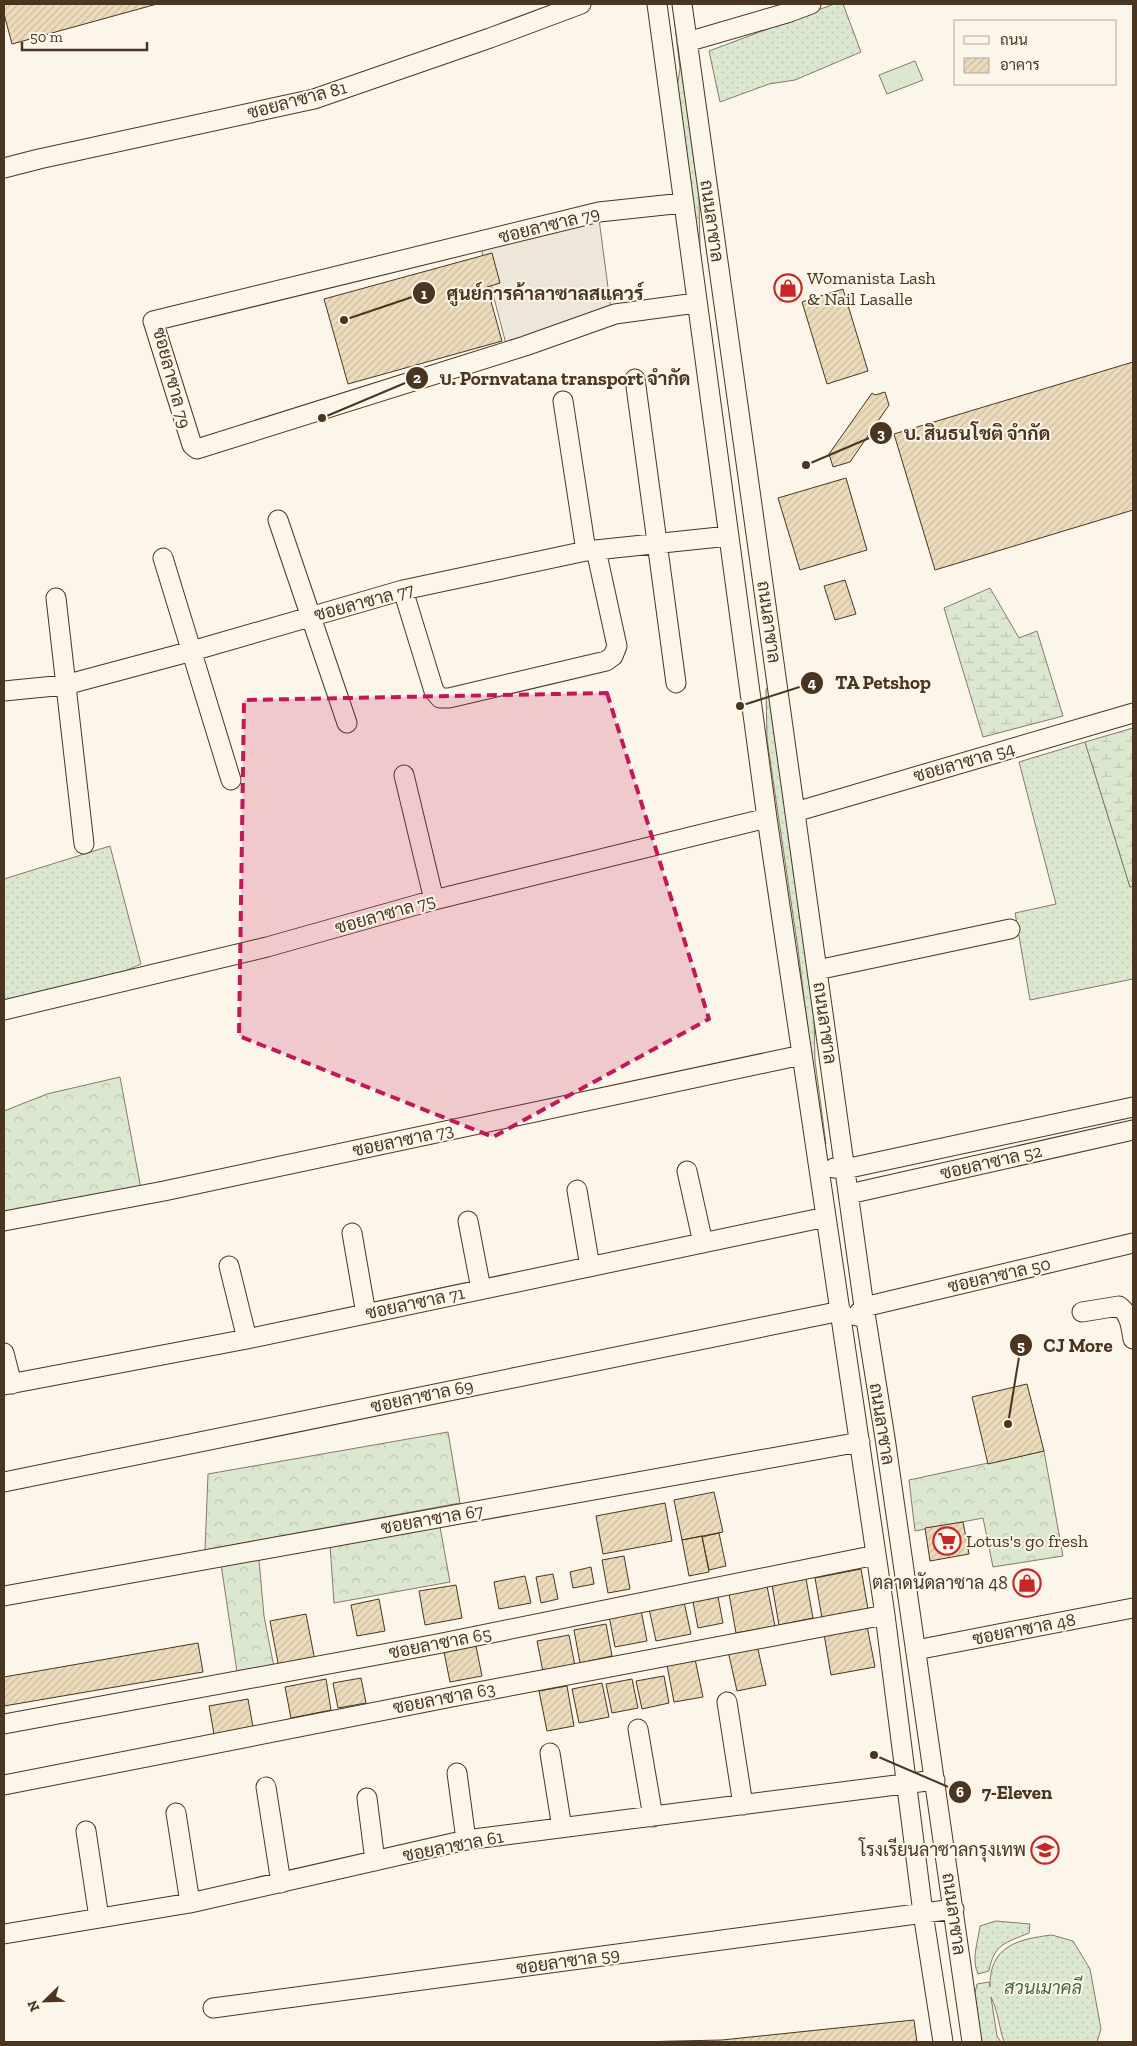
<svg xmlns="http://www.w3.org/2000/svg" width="1137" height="2046" viewBox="0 0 1137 2046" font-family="'Zilla Slab',Sarabun,serif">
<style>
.grass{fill:url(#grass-dots);stroke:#887966}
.forest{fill:url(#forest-crowns);stroke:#887966}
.wetland{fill:url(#wetland-marsh);stroke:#887966}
.park{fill:#dce7d0;stroke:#887966}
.parking{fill:#ede7d9;stroke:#887966}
.building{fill:url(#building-hatch);stroke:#4a3520}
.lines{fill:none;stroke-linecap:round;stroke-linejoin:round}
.minor-casing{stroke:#4a3520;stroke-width:21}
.minor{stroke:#fbf6e9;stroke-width:19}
.marked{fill:#c2185b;fill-opacity:0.2;stroke:#c2185b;stroke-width:4;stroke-dasharray:10 6;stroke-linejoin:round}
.labels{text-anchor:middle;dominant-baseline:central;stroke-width:4;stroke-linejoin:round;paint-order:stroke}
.street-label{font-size:18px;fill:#4a3520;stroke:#fbf6e9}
.poi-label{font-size:18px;fill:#4a3520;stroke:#fbf6e9;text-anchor:start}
.park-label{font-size:18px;font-style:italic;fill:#436837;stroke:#fbf6e9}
.leader{fill:none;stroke:#4a3520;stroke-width:2}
.callout-dot{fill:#4a3520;stroke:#fbf6e9;stroke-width:2}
.mark-label{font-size:15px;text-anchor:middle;font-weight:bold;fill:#fff}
.callout-label{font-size:19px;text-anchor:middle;font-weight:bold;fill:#4a3520;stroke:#fbf6e9;stroke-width:4;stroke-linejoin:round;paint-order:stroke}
</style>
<defs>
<pattern id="grass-dots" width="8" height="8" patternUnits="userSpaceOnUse" patternTransform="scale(1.25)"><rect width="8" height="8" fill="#dce7d0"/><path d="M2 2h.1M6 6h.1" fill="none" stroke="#bec7b2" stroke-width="1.8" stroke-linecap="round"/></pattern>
<pattern id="forest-crowns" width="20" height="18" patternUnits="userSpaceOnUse" patternTransform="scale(1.25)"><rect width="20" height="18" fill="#dce7d0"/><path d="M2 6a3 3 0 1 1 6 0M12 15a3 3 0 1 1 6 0" fill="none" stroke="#bec7b2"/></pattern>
<pattern id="wetland-marsh" width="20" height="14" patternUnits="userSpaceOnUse" patternTransform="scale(1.25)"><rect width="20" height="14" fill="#dce7d0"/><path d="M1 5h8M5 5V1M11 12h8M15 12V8" fill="none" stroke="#bec7b2"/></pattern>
<pattern id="building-hatch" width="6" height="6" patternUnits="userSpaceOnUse" patternTransform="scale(1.25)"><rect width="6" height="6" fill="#ecdcbc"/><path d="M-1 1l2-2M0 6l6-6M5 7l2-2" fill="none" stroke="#ccbda1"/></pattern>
</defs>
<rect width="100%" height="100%" fill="#fbf6e9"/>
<path class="grass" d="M834,4H843L861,52L795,80L769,84L720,102L709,51Z
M674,17H678L699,196L700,249L697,245L677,87L680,69Z
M769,688L814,1017L815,1061L826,1144L822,1143L798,949L767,739L766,689Z
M1085,742L1130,887L1133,886V979L1030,1000L1015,913L1056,904L1019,762Z
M110,846L141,964L125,971L4,1003V879Z
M996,1921L1030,1924L1029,1933C1005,1943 994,1944 989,1971L978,1974C971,1959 978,1942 980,1926Z
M1052,1935L1073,1941L1090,1969L1101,2029L1097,2042H1004C999,2027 998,2011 991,1997L997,2036L1001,2042H981L975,1993L977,1984L989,1982L990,1987C989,1946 1018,1939 1052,1935Z"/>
<path class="forest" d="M120,1077L141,1189L4,1212V1111L47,1094Z
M448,1432L460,1503L205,1550L208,1474Z
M1044,1451L1063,1556L993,1567L983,1518L915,1531L909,1480Z
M440,1527L450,1582L334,1603L330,1545Z
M259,1560L264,1616L274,1667L237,1672L221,1564Z"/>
<path class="wetland" d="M990,588L1019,638L1037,631L1063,716L983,737L944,608Z
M1133,728V886L1130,887L1085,742Z"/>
<path class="park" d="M915,61L923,80L887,94L879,75Z"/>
<path class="parking" d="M599,219L611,310L506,344L481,248Z"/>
<path class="building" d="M4,4H157L12,44L4,14Z
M492,253L500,283L487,287L502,341L348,384L324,299Z
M843,289L868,371L827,384L802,302Z
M1133,362V510L935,570L894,434Z
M885,392L889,405L850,462L833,467L829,454L872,393L875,395Z
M846,478L867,550L800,570L778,498Z
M845,580L856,614L835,620L824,586Z
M1027,1384L1044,1451L988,1464L972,1397Z
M714,1492L723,1532L682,1540L674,1500Z
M665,1503L672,1541L603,1554L596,1516Z
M963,1522L969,1554L930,1561L925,1528Z
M719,1533L726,1566L709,1570L702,1537Z
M702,1536L709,1572L689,1576L682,1540Z
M624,1556L630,1589L608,1593L602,1560Z
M591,1567L594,1584L573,1588L570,1572Z
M861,1569L868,1609L822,1618L815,1578Z
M553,1574L558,1599L541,1603L536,1577Z
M525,1576L531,1603L499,1609L494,1582Z
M806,1579L813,1618L779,1625L772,1585Z
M456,1585L462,1618L425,1625L419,1591Z
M767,1586L775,1626L736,1633L729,1594Z
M718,1597L723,1623L698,1628L693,1602Z
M379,1599L385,1631L357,1636L351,1605Z
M684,1602L691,1634L656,1641L649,1609Z
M641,1610L647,1641L615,1647L609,1616Z
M306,1614L315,1661L279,1668L270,1621Z
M606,1624L612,1656L580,1663L574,1630Z
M867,1626L875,1667L831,1675L824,1634Z
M569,1635L575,1666L543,1672L537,1641Z
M198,1643L203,1672L4,1706V1677Z
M757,1645L766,1685L737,1691L728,1651Z
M476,1646L482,1676L450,1682L444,1652Z
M695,1659L703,1697L674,1702L667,1665Z
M664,1676L669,1703L642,1709L636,1681Z
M361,1678L366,1703L338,1708L333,1683Z
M326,1679L331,1710L291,1718L285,1687Z
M632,1679L638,1708L612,1713L606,1684Z
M602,1683L609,1717L579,1723L572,1689Z
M567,1686L574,1726L547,1731L539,1691Z
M248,1699L253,1727L214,1734L209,1706Z
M914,2020L917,2042H634L722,2040Z"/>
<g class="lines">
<g class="minor-casing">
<path id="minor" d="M657,4L767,818L885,1615L923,1913L943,2042
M682,4L864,1307L885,1438L972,2042
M687,42L787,13L811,4
M4,168L39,159L314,99L490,38L581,4
M683,203L599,212L153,321L192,445L197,449L525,346L615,314L696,303
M635,379L676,683
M563,401L586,551
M278,520L347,723
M163,558L231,780
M403,590L434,691L440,698H449L606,661L613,656L617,646L596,550
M56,598L84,844
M4,691L65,685L192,651L403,590L586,551L729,536
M404,775L434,900
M795,812L1133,713
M817,970L1010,929
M4,1010L267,947L434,900L767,818
M834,1168L845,1169L1133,1107
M687,1171L703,1243
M577,1190L590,1267
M849,1194L1133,1130
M4,1221L164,1191L802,1055
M468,1221L481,1289
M352,1233L366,1314
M229,1266L247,1339
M1082,1312L1119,1306C1130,1314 1131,1327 1133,1339
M856,1316L864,1307L1133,1243
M4,1353L12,1384
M4,1385L247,1339L826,1217
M4,1482L841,1311
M4,1596L860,1442
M916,1650L1133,1608
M727,1702L743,1805
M4,1724L437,1644L876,1555
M638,1729L653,1817
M550,1753L562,1828
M457,1773L466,1840
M4,1785L457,1696L885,1615
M266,1787L281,1883
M367,1798L375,1861
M176,1813L190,1903
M86,1831L99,1918
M4,1934L190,1903L466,1840L935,1780
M213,2008L954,1909"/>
</g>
<use href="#minor" class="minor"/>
</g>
<path class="marked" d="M607,693L709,1019L493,1137L239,1036L244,700Z"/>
<defs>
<g id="shop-ring" transform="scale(1.4375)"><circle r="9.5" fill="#fbf6e9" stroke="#c62828" stroke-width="1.5"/><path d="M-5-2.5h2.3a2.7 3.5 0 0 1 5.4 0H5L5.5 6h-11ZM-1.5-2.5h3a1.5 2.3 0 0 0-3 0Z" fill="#c62828"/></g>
<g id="supermarket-ring" transform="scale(1.4375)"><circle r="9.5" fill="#fbf6e9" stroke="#c62828" stroke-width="1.5"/><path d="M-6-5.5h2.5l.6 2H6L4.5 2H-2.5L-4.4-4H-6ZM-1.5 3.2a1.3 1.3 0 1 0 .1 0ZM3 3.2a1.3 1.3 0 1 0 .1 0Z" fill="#c62828"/></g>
<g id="school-ring" transform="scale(1.4375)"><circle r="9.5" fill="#fbf6e9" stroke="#c62828" stroke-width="1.5"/><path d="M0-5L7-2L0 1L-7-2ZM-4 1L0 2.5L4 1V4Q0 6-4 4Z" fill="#c62828"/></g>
</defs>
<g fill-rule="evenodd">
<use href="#shop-ring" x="788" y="288"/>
<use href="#supermarket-ring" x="947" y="1541"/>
<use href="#shop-ring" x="1027" y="1583"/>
<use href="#school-ring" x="1045" y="1850"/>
</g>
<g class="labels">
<g class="street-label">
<text transform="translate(297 100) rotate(-15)">ซอยลาซาล 81</text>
<text transform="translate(712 221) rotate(82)">ถนนลาซาล</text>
<text transform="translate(549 225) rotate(-14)">ซอยลาซาล 79</text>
<text transform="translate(172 378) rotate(75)">ซอยลาซาล 79</text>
<text transform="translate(364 602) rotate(-15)">ซอยลาซาล 77</text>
<text transform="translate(769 622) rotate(82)">ถนนลาซาล</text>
<text transform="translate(964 762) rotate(-16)">ซอยลาซาล 54</text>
<text transform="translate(385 914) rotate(-16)">ซอยลาซาล 75</text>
<text transform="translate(825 1023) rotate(82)">ถนนลาซาล</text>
<text transform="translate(403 1140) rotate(-12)">ซอยลาซาล 73</text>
<text transform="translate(991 1162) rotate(-13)">ซอยลาซาล 52</text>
<text transform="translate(999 1275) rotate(-13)">ซอยลาซาล 50</text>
<text transform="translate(415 1303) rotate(-12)">ซอยลาซาล 71</text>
<text transform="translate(422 1396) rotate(-12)">ซอยลาซาล 69</text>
<text transform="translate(882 1424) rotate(81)">ถนนลาซาล</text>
<text transform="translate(432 1519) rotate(-10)">ซอยลาซาล 67</text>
<text transform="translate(1024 1629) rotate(-11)">ซอยลาซาล 48</text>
<text transform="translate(440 1643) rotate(-11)">ซอยลาซาล 65</text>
<text transform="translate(444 1698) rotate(-11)">ซอยลาซาล 63</text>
<text transform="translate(453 1846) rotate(-11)">ซอยลาซาล 61</text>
<text transform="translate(954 1914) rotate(82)">ถนนลาซาล</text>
<text transform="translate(568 1961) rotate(-8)">ซอยลาซาล 59</text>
</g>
<g class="poi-label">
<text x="807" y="278">Womanista Lash<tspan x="807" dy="21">&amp; Nail Lasalle</tspan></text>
<text x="966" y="1541">Lotus's go fresh</text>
<text x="1008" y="1583" text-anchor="end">ตลาดนัดลาซาล 48</text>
<text x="1026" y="1850" text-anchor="end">โรงเรียนลาซาลกรุงเทพ</text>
</g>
<g class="park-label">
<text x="1043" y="1988">สวนเมาคลี</text>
</g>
</g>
<path class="leader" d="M344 320L424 293M322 418L417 378M806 465L881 433M740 706L812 683M1008 1424L1021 1345M874 1755L960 1792"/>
<g class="callout-dot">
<circle cx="344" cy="320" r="5"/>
<circle cx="322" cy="418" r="5"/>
<circle cx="806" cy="465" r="5"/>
<circle cx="740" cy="706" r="5"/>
<circle cx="1008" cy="1424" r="5"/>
<circle cx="874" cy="1755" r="5"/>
<circle cx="424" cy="293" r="12"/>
<circle cx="417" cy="378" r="12"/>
<circle cx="881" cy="433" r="12"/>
<circle cx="812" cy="683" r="12"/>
<circle cx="1021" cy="1345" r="12"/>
<circle cx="960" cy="1792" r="12"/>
</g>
<g class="mark-label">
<text x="424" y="299">1</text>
<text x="417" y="383">2</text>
<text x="881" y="439">3</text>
<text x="812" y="688">4</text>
<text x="1021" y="1351">5</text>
<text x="960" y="1797">6</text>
</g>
<g class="callout-label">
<text x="545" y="300">ศูนย์การค้าลาซาลสแควร์</text>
<text x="565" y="385">บ. Pornvatana transport จำกัด</text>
<text x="977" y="440">บ. สินธนโชติ จำกัด</text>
<text x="883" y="689">TA Petshop</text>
<text x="1078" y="1352">CJ More</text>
<text x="1017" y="1799">7-Eleven</text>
</g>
<rect width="1137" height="2046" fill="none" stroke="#4a3520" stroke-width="10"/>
<rect x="954" y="20" width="162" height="65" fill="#fbf6e9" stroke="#b4a999"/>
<rect x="964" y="36" width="25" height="8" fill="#fbf6e9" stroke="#b4a999"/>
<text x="1000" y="45" font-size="15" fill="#4a3520">ถนน</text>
<rect x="964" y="58" width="25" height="15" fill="url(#building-hatch)" stroke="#b4a999"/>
<text x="1000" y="70" font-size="15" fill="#4a3520">อาคาร</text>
<g transform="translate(45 2001) rotate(247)" stroke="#fbf6e9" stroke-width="4" paint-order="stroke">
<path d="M0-4L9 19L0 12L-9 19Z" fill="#4a3520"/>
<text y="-8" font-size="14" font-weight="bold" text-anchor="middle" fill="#4a3520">N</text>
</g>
<path d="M22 42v8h125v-8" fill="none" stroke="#4a3520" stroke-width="2.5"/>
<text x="30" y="42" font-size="15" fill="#4a3520" stroke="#fbf6e9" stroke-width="4" paint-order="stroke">50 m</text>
</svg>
